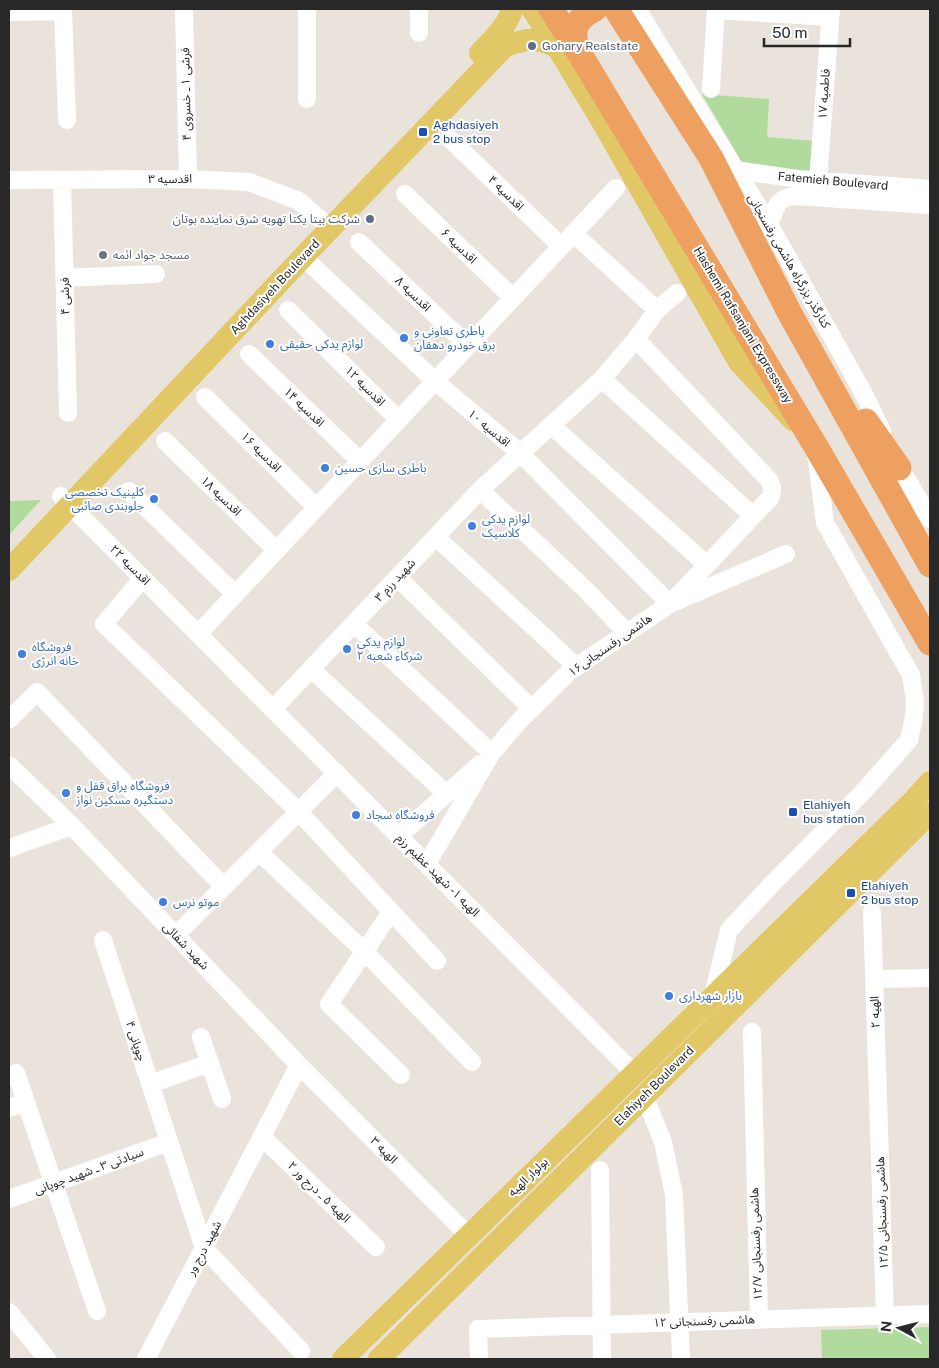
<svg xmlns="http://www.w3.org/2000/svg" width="939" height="1368" viewBox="0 0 939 1368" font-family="'Public Sans','Noto Sans Arabic',sans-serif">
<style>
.green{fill:#b0db9c}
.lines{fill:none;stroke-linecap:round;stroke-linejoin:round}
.minor{stroke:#fff;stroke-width:18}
.major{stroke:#e2c767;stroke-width:22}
.highway{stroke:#eea061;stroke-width:25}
.service-dot{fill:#5c6f8a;stroke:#fff;stroke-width:2}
.transit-dot{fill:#1a4fb4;stroke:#fff;stroke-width:2}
.worship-dot{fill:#6b7280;stroke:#fff;stroke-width:2}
.shop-dot{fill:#3f7fe0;stroke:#fff;stroke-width:2}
.labels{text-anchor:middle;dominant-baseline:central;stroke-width:4;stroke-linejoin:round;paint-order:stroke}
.service-label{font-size:12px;fill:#4e5e75;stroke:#fff;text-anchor:start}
.street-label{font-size:12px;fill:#282828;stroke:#fff}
.transit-label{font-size:12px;fill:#164399;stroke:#fff;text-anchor:start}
.worship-label{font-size:12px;fill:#5b616d;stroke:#fff;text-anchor:start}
.shop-label{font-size:12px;fill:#366cbe;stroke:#fff;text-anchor:start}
</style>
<rect width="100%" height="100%" fill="#e9e3db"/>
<path class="green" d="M702,94L769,99L767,137L814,141L811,173L744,166Z
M41,500L9,535V501Z
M930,1327V1359H822L821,1330Z"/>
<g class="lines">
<path class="minor" d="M63,9L67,120
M184,9L188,179
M307,9V99
M419,9V33
M637,9L769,224L865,396L882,431
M716,10L830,17
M9,12L63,11
M711,89L716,9
M451,140L561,246
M736,170L798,179L930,189
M9,180L188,179L249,182L299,201L321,220
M62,180L68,413
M818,180L831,9
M405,194L513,298
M769,224C777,207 775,198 796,196L930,205
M573,233L657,310
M359,242L468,346
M303,257L435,381L520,453L670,604L771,497L772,487L769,480L636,339
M64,278L156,274
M288,310L399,420
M249,354L360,461
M602,379L752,515
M205,397L316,507
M552,426L707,565
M165,441L276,550
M894,457L930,519
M480,490L588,592L627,633
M129,491L235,594
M61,496L635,1074
M436,537L577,667
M143,578L104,624L299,812L437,961
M398,578L532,709
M354,624L483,745
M198,634L616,188
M311,669L440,788
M273,709L480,490L602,379L636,339L657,310L677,293
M9,720L37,692L224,887
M9,765L72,826L299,1065L468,1235
M399,836L480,764
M9,848L72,826
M259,852L364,951L472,1062
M427,864L491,754L521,719L570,671L670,604L786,554
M391,912L329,1004L401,1075
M872,912L885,1315
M176,935L337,773
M103,940L204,1248L301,1351
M874,979L930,978
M713,996L729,930L773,883L862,793L909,740L914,717L915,701L911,675L825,523L816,453
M752,1032L759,1319
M201,1037L222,1099
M16,1073L97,1311
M150,1084L210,1063
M644,1095L663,1142L674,1195L681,1359
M9,1108L26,1102
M262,1137L376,1247
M600,1170L602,1359
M9,1199L169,1142
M9,1312L47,1359
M146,1359L299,1065
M479,1359L478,1329L930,1314"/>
<path class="major" d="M532,9L557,47L603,123L739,362L793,420
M480,53C492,40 508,26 512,9
M9,570L303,257L505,46C528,38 535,37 557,47
M343,1359L914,800L930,782
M379,1359L930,813"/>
<path class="highway" d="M551,9L578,51L815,445L930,643
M616,9L711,158L789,312L930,565
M578,51C571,30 575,19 595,9
M866,421L899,468"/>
</g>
<g class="service-dot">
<circle cx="532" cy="46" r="5"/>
<circle cx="370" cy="219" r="5"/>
</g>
<g class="transit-dot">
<rect x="418" y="127" width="10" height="10" rx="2.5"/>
<rect x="788" y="807" width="10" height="10" rx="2.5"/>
<rect x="846" y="888" width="10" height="10" rx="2.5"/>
</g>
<circle class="worship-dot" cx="103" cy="255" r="5"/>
<g class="shop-dot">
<circle cx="404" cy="338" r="5"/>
<circle cx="270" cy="344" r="5"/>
<circle cx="325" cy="468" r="5"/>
<circle cx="154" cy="499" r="5"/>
<circle cx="472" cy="526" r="5"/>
<circle cx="347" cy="649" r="5"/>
<circle cx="22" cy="654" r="5"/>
<circle cx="66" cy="793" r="5"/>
<circle cx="356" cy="815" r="5"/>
<circle cx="163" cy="902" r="5"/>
<circle cx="669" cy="996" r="5"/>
</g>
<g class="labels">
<g class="service-label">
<text x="542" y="46">Gohary Realstate</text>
<text x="360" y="219" text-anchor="end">شرکت بیتا یکتا تهویه شرق نماینده بوتان</text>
</g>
<g class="street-label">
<text transform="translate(186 94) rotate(-91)">فرشی ۱ ـ خسروی ۴</text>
<text transform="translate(824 94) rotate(-86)">فاطمیه ۱۷</text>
<text x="170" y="179">اقدسیه ۳</text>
<text transform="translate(833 181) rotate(5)">Fatemieh Boulevard</text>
<text transform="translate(506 193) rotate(44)">اقدسیه ۴</text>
<text transform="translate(459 246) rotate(44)">اقدسیه ۶</text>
<text transform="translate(789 261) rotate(60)">کنارگذر بزرگراه هاشمی رفسنجانی</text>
<text transform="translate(275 287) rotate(-47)">Aghdasiyeh Boulevard</text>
<text transform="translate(413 294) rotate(44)">اقدسیه ۸</text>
<text transform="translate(65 296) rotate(-91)">فرشی ۴</text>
<text transform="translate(743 325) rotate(59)">Hashemi Rafsanjani Expressway</text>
<text transform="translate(365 386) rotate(45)">اقدسیه ۱۲</text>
<text transform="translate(304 407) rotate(44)">اقدسیه ۱۴</text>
<text transform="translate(489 428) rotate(40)">اقدسیه ۱۰</text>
<text transform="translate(261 452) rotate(45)">اقدسیه ۱۶</text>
<text transform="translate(221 496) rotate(44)">اقدسیه ۱۸</text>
<text transform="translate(130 565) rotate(45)">اقدسیه ۲۲</text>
<text transform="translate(395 580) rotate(-47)">شهید رزم ۳</text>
<text transform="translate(610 645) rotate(-35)">هاشمی رفسنجانی۱۶</text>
<text transform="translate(438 875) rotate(45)">الهیه ۱ - شهید عظیم رزم</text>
<text transform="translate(186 946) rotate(46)">شهید شفائی</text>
<text transform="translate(875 1012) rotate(-92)">الهیه ۲</text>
<text transform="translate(136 1041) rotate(72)">چوپانی ۴</text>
<text transform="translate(654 1086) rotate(-45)">Elahiyeh Boulevard</text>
<text transform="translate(384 1150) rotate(45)">الهیه ۳</text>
<text transform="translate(89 1171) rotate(-20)">سیادتی ۳ ـ شهید چوپانی</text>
<text transform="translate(528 1177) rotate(-44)">بولوار الهیه</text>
<text transform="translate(319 1192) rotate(44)">الهیه ۵ ـ درج ور ۲</text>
<text transform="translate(882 1213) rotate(-92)">هاشمی رفسنجانی ۱۲/۵</text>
<text transform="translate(756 1244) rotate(-92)">هاشمی رفسنجانی ۱۲/۷</text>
<text transform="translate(204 1248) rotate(-62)">شهید درج ور</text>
<text transform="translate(704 1321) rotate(-2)">هاشمی رفسنجانی ۱۲</text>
</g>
<g class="transit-label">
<text x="433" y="125">Aghdasiyeh<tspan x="433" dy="14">2 bus stop</tspan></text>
<text x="803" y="805">Elahiyeh<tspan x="803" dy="14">bus station</tspan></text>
<text x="861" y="886">Elahiyeh<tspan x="861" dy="14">2 bus stop</tspan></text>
</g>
<g class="worship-label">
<text x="113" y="255">مسجد جواد ائمه</text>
</g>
<g class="shop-label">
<text x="414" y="331">باطری تعاونی و<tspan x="414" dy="14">برق خودرو دهقان</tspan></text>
<text x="280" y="344">لوازم یدکی حقیقی</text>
<text x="335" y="468">باطری سازی حسین</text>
<text x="144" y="492" text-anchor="end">کلینیک تخصصی<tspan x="144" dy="14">جلوبندی صائبی</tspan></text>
<text x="482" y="519">لوازم یدکی<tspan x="482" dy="14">کلاسیک</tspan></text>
<text x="357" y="642">لوازم یدکی<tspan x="357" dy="14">شرکاء شعبه ۲</tspan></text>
<text x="32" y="647">فروشگاه<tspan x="32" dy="14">خانه انرژی</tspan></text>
<text x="76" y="786">فروشگاه یراق قفل و<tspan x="76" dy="14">دستگیره مسکین نواز</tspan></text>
<text x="366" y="815">فروشگاه سجاد</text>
<text x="173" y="902">موتو نرس</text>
<text x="679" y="996">بازار شهرداری</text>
</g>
</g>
<rect width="939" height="1368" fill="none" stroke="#282828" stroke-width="20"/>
<g transform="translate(899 1328) rotate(277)" stroke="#ffffff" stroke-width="4" paint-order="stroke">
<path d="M0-4L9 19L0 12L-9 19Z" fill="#282828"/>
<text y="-8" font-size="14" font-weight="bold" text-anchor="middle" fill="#282828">N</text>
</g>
<path d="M764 38v8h86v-8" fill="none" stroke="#282828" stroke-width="2.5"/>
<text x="772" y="38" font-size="15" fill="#282828" stroke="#ffffff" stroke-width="4" paint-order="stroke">50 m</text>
</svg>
